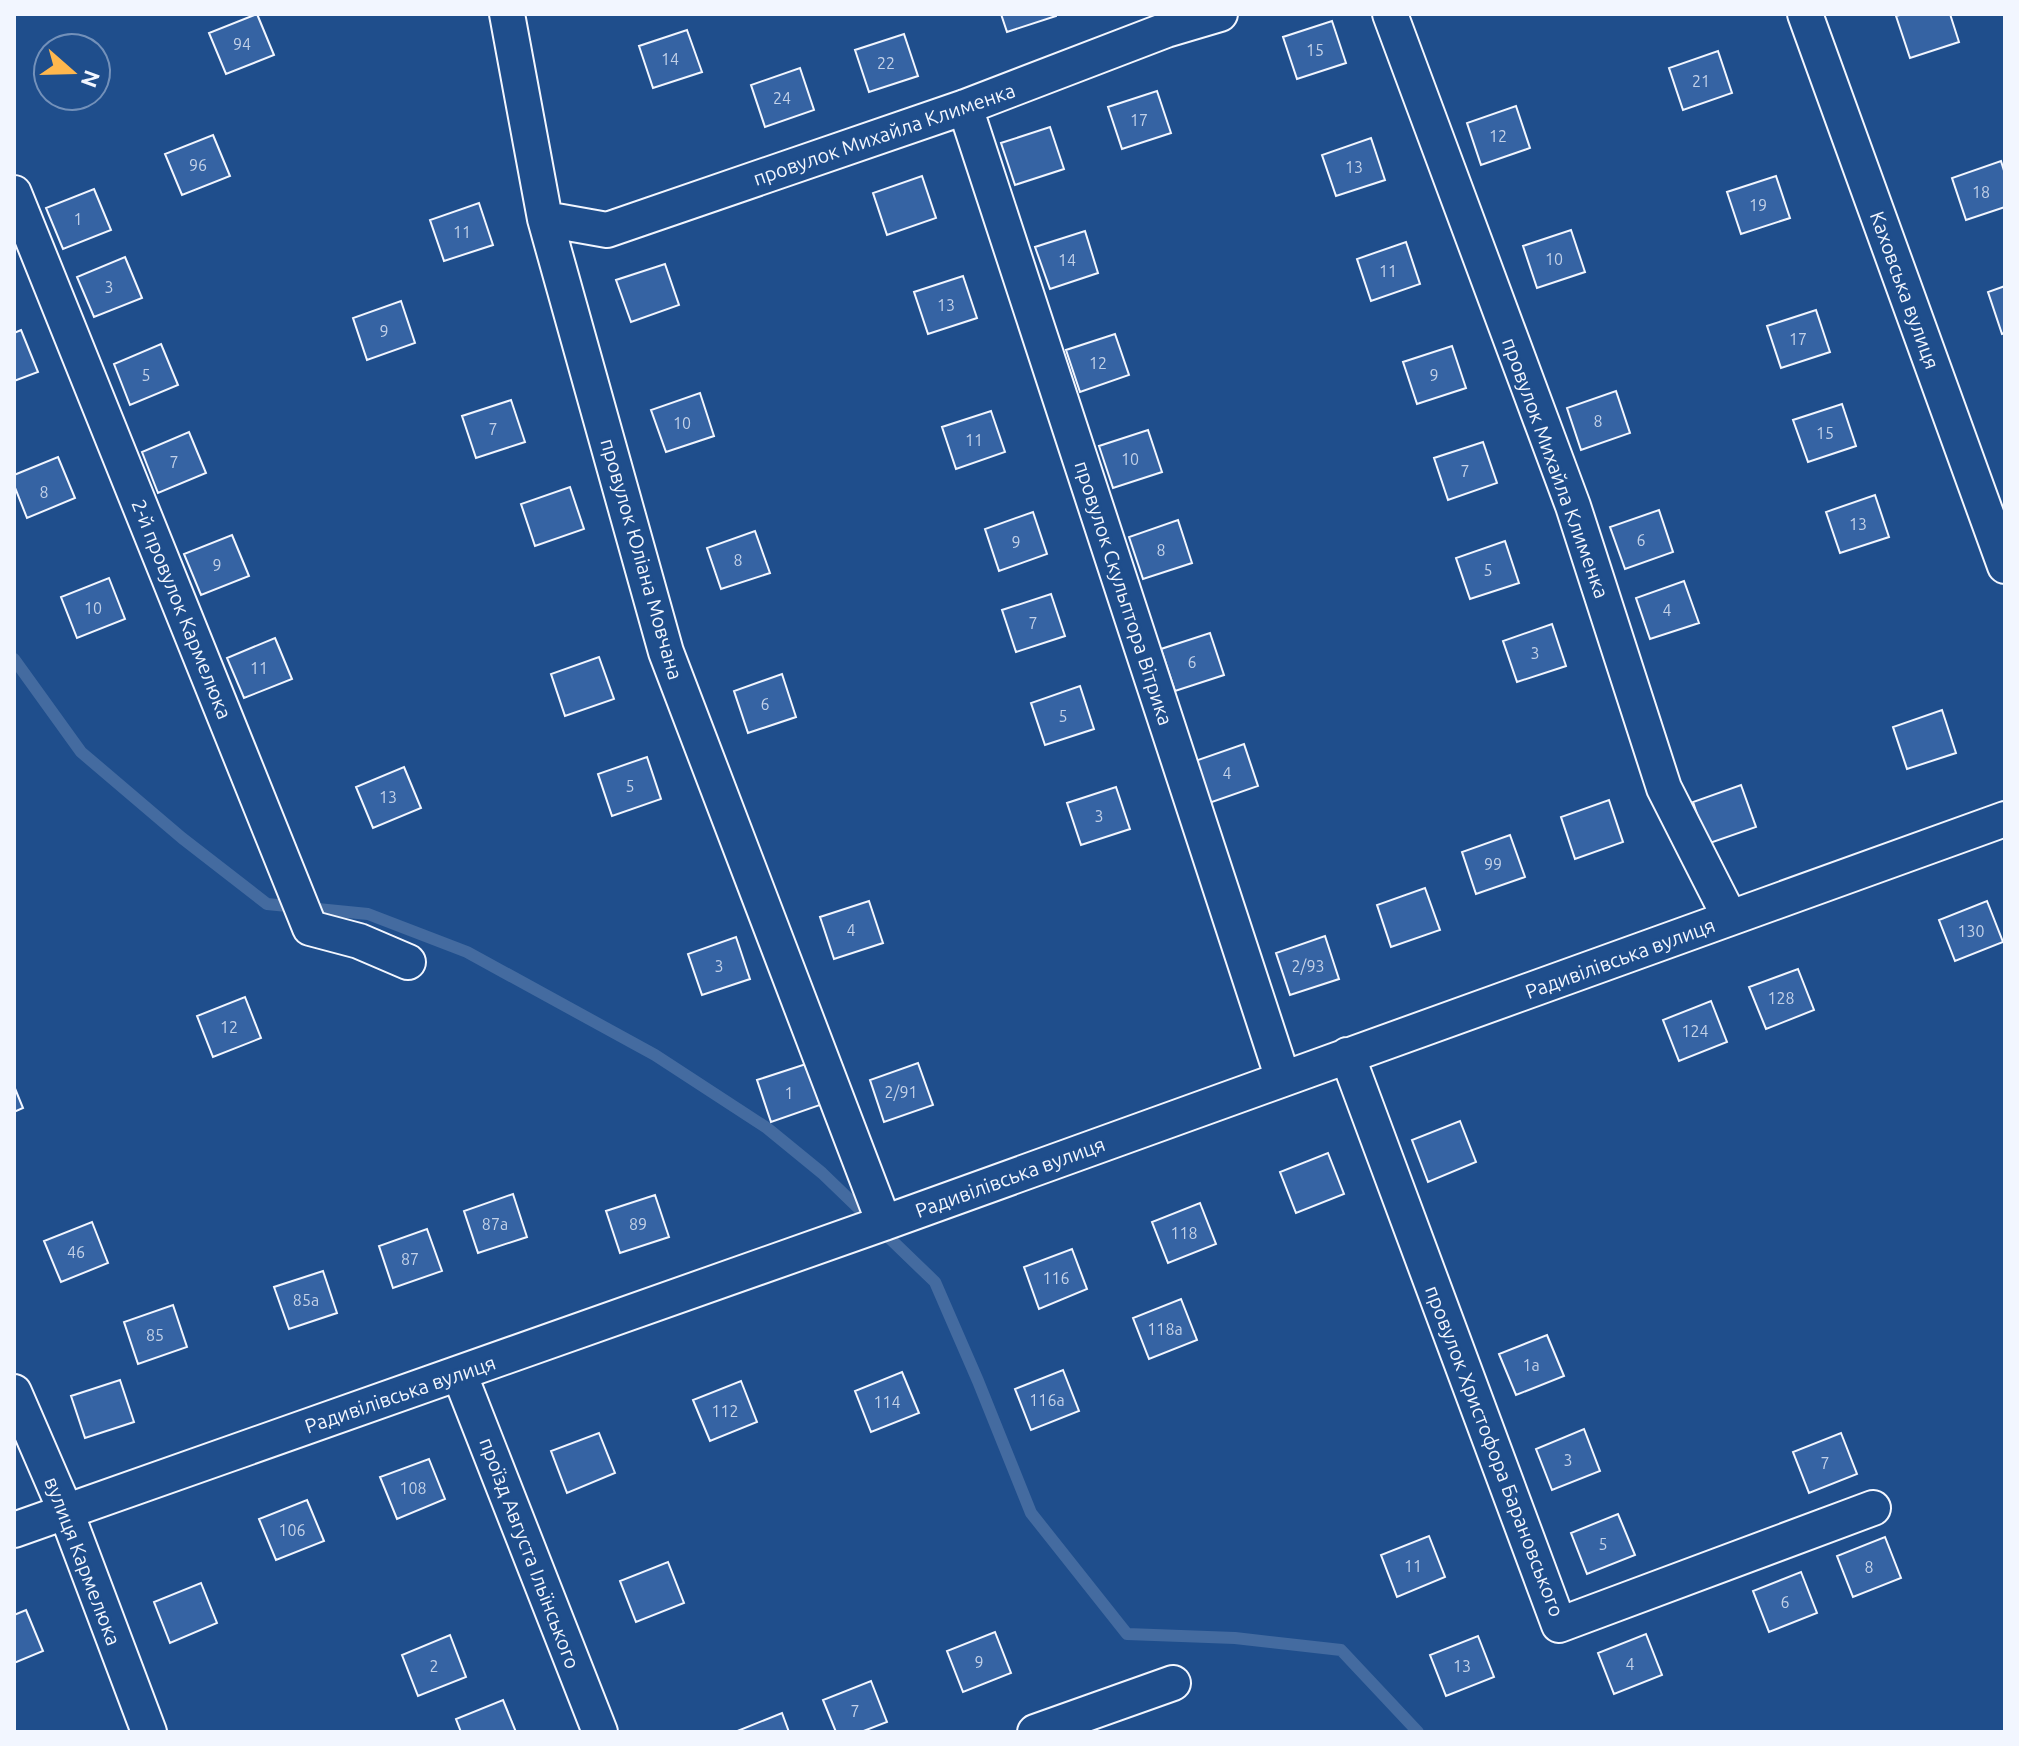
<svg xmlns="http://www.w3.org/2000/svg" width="2019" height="1746" viewBox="0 0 2019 1746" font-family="Ubuntu,sans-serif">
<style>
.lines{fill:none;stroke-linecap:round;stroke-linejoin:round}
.stream{stroke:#446ba0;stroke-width:12}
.building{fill:#3563a3;stroke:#f2f6ff;stroke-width:2}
.street-casing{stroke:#f2f6ff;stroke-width:38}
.street{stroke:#1f4e8c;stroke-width:34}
.labels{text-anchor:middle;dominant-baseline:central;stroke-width:6;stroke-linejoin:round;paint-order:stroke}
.number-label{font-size:16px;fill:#c3d1e8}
.street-label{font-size:20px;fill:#f2f6ff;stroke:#1f4e8c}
</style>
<rect width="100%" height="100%" fill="#1f4e8c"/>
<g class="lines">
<path class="stream" d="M14,659L81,752L182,838L267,904L368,914L467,952L655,1055L767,1128L822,1173L935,1282L978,1381L1031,1513L1127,1634L1235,1638L1341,1650L1418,1732"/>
</g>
<path class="building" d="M257,14L274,55L226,74L209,33Z
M1001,14H1056V16L1007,32Z
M1903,14H1950L1959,42L1910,58L1896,16Z
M1332,21L1346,63L1297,79L1283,37Z
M687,30L702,72L653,88L639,46Z
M904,34L918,76L869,92L855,50Z
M1718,51L1732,93L1683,110L1669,68Z
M800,68L814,110L765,127L751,85Z
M1157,91L1171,133L1122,149L1108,107Z
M1516,106L1530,148L1481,165L1467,123Z
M1050,127L1064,169L1015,185L1001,143Z
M213,135L230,176L182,195L165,154Z
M1371,138L1385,180L1336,196L1322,155Z
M2001,161L2005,174V207L1966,220L1952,178Z
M922,176L936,218L887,235L873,193Z
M1776,176L1790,218L1741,234L1727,192Z
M94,189L111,230L63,249L46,208Z
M479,203L493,245L444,261L430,220Z
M1571,230L1585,272L1537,288L1523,246Z
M1085,231L1098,273L1050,289L1035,247Z
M1406,242L1420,284L1371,301L1357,259Z
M125,257L142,298L94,317L77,277Z
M665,264L679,305L631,322L616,280Z
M963,276L977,318L928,334L914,292Z
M2005,286V333L2002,334L1988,292Z
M401,301L415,343L367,360L353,318Z
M1816,310L1830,352L1781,368L1767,326Z
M21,330L38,372L14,381V333Z
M1115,334L1129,375L1080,392L1066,350Z
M161,344L178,385L130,405L114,364Z
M1452,346L1466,388L1417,404L1403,362Z
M1616,391L1630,433L1581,450L1567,408Z
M700,393L714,436L666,452L651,410Z
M511,400L525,442L476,458L462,416Z
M1842,404L1856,446L1808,462L1793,420Z
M991,411L1005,452L956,469L942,427Z
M1148,430L1162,472L1113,488L1099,446Z
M189,432L206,473L158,493L142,452Z
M1483,442L1497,483L1448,500L1434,458Z
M58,457L75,498L27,518L14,485V475Z
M570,487L584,529L535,546L521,504Z
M1875,495L1889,537L1840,553L1826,512Z
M1659,510L1673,552L1625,569L1610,527Z
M1033,512L1047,554L999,571L985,529Z
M1178,520L1192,563L1143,579L1129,537Z
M755,531L770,573L721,589L707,548Z
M232,535L249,576L201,595L184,554Z
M1505,541L1519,583L1470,599L1456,558Z
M109,578L125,619L77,638L61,597Z
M1684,581L1699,623L1650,639L1636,598Z
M1051,594L1065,636L1016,652L1002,610Z
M1552,624L1566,666L1517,682L1503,641Z
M1210,633L1224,675L1175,691L1161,649Z
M275,638L292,679L244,698L227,658Z
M599,657L614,699L565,716L551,674Z
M782,674L796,717L748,733L734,691Z
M1080,686L1094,729L1045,745L1031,703Z
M1942,710L1956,753L1907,769L1893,727Z
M1244,744L1258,786L1209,803L1195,761Z
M647,757L661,799L612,816L598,774Z
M404,767L421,808L373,828L356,787Z
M1741,785L1756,827L1707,844L1693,802Z
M1116,787L1130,829L1081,845L1067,803Z
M1609,800L1623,842L1575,859L1561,817Z
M1510,835L1525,877L1476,894L1462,852Z
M1425,888L1440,930L1391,947L1377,905Z
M869,901L883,943L834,959L820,917Z
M1987,901L2003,942L1955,961L1939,920Z
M1325,936L1339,979L1290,995L1276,953Z
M736,937L750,979L702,995L688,954Z
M1798,969L1814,1010L1766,1029L1749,987Z
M245,997L261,1038L213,1057L197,1016Z
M1711,1001L1727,1042L1679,1061L1663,1020Z
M918,1063L933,1105L884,1122L870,1080Z
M806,1064L820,1105L771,1122L757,1080Z
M14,1086L23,1108L14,1112Z
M1460,1121L1476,1162L1428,1182L1412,1140Z
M1328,1153L1344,1194L1296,1213L1280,1172Z
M513,1194L527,1237L478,1253L464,1211Z
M655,1195L669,1237L620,1253L606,1211Z
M1200,1203L1216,1244L1168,1263L1152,1222Z
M92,1222L108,1263L61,1282L44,1241Z
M427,1229L442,1271L393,1288L379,1246Z
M1072,1249L1087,1289L1039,1309L1024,1267Z
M323,1271L337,1313L289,1329L274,1287Z
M1181,1299L1197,1340L1149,1359L1133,1318Z
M173,1305L187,1347L138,1364L124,1322Z
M1547,1335L1564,1376L1516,1395L1499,1354Z
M1063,1370L1079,1411L1031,1430L1015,1389Z
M902,1372L919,1413L871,1432L855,1391Z
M120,1380L134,1422L85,1438L71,1396Z
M741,1381L757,1422L710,1441L693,1400Z
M1584,1429L1600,1471L1552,1490L1536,1449Z
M599,1433L615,1473L567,1493L551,1451Z
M1841,1433L1857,1474L1809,1493L1793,1452Z
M429,1459L445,1499L397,1519L380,1477Z
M307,1500L324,1541L276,1560L259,1519Z
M1618,1514L1635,1555L1587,1574L1571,1533Z
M1429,1536L1445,1577L1397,1597L1381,1555Z
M1885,1537L1901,1578L1853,1597L1837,1556Z
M668,1562L684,1603L636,1622L620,1581Z
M1801,1572L1817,1613L1769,1632L1753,1591Z
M201,1583L217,1623L170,1643L154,1602Z
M26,1610L43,1651L14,1663V1615Z
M995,1632L1011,1673L963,1692L947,1651Z
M1646,1634L1662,1675L1614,1694L1598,1653Z
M450,1635L466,1677L418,1696L402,1655Z
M1478,1636L1494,1677L1446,1696L1430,1655Z
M871,1681L887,1722L861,1732H836L823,1700Z
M503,1700L516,1732H461L456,1719Z
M782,1713L789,1732H735Z"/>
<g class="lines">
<g class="street-casing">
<path id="street" d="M507,14L545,219L666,652L884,1223
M1390,14L1573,506L1664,788L1730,918
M1805,14L2005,566
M965,107L1283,1079
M14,193L310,928L359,941L408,962
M545,219L607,230L965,107L1166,30L1220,14
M1347,1055L1559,1625L1873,1508
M459,1373L600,1732
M14,1392L66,1512L149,1732
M14,1530L884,1223L2005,819
M1035,1732L1173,1683"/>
</g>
<use href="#street" class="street"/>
</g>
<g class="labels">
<g class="number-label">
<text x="242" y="44">94</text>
<text x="1315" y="50">15</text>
<text x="670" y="59">14</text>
<text x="886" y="63">22</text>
<text x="1701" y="81">21</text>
<text x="782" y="98">24</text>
<text x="1139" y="120">17</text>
<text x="1498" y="136">12</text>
<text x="198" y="165">96</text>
<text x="1354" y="167">13</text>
<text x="1981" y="192">18</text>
<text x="1758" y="205">19</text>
<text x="78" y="219">1</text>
<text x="462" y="232">11</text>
<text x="1554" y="259">10</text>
<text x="1067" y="260">14</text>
<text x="1388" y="271">11</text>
<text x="109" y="287">3</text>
<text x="946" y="305">13</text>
<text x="384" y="331">9</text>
<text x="1798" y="339">17</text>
<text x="1098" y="363">12</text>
<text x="146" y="375">5</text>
<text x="1434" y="375">9</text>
<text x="1598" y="421">8</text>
<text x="682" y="423">10</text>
<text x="493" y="429">7</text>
<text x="1825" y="433">15</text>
<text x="974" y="440">11</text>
<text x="1130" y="459">10</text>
<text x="174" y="462">7</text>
<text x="1465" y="471">7</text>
<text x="44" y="492">8</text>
<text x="1858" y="524">13</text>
<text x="1641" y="540">6</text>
<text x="1016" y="542">9</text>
<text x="1161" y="550">8</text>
<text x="738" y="560">8</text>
<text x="217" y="565">9</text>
<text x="1488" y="570">5</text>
<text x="93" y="608">10</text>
<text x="1667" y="610">4</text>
<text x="1033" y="623">7</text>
<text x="1535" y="653">3</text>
<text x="1192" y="662">6</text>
<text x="259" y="668">11</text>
<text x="765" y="704">6</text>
<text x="1063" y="716">5</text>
<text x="1227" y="773">4</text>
<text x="630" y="786">5</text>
<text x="388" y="797">13</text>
<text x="1099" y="816">3</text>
<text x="1493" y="864">99</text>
<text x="851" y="930">4</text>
<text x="1971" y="931">130</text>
<text x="719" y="966">3</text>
<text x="1308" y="966">2/93</text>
<text x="1781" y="998">128</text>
<text x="229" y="1027">12</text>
<text x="1695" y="1031">124</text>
<text x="901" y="1092">2/91</text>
<text x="789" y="1093">1</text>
<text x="495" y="1224">87а</text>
<text x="638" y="1224">89</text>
<text x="1184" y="1233">118</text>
<text x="76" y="1252">46</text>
<text x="410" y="1259">87</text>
<text x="1056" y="1278">116</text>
<text x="306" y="1300">85а</text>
<text x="1165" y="1329">118а</text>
<text x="155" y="1335">85</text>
<text x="1531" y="1365">1а</text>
<text x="1047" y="1400">116а</text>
<text x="887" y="1402">114</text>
<text x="725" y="1411">112</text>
<text x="1568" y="1460">3</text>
<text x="1825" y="1463">7</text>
<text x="413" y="1488">108</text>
<text x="292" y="1530">106</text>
<text x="1603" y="1544">5</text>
<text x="1413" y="1566">11</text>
<text x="1869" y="1567">8</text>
<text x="1785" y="1602">6</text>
<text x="979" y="1662">9</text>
<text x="1630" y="1664">4</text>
<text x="434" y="1666">2</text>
<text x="1462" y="1666">13</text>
<text x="855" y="1711">7</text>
</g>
<g class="street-label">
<text transform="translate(884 134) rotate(-19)">провулок Михайла Клименка</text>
<text transform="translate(1905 290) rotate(70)">Каховська вулиця</text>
<text transform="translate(1556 468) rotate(70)">провулок Михайла Клименка</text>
<text transform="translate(642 559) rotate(74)">провулок Юліана Мовчана</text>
<text transform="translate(1124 593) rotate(72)">провулок Скульптора Вітрика</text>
<text transform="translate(182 609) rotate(68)">2-й провулок Кармелюка</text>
<text transform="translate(1620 958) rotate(-20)">Радивілівська вулиця</text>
<text transform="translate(1010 1177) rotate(-20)">Радивілівська вулиця</text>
<text transform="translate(400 1394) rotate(-19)">Радивілівська вулиця</text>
<text transform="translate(1495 1451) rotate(69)">провулок Христофора Барановського</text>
<text transform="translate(530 1553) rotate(69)">проїзд Августа Ільїнського</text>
<text transform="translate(83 1561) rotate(69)">вулиця Кармелюка</text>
</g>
</g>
<rect width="2019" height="1746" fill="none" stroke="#f2f6ff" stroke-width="32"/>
<g transform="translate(72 72) rotate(110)"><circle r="38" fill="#1f4e8c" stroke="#7391ba" stroke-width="2"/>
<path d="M0-6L14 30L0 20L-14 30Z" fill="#ffb74d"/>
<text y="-12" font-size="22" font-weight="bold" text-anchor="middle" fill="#f2f6ff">N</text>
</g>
</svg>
